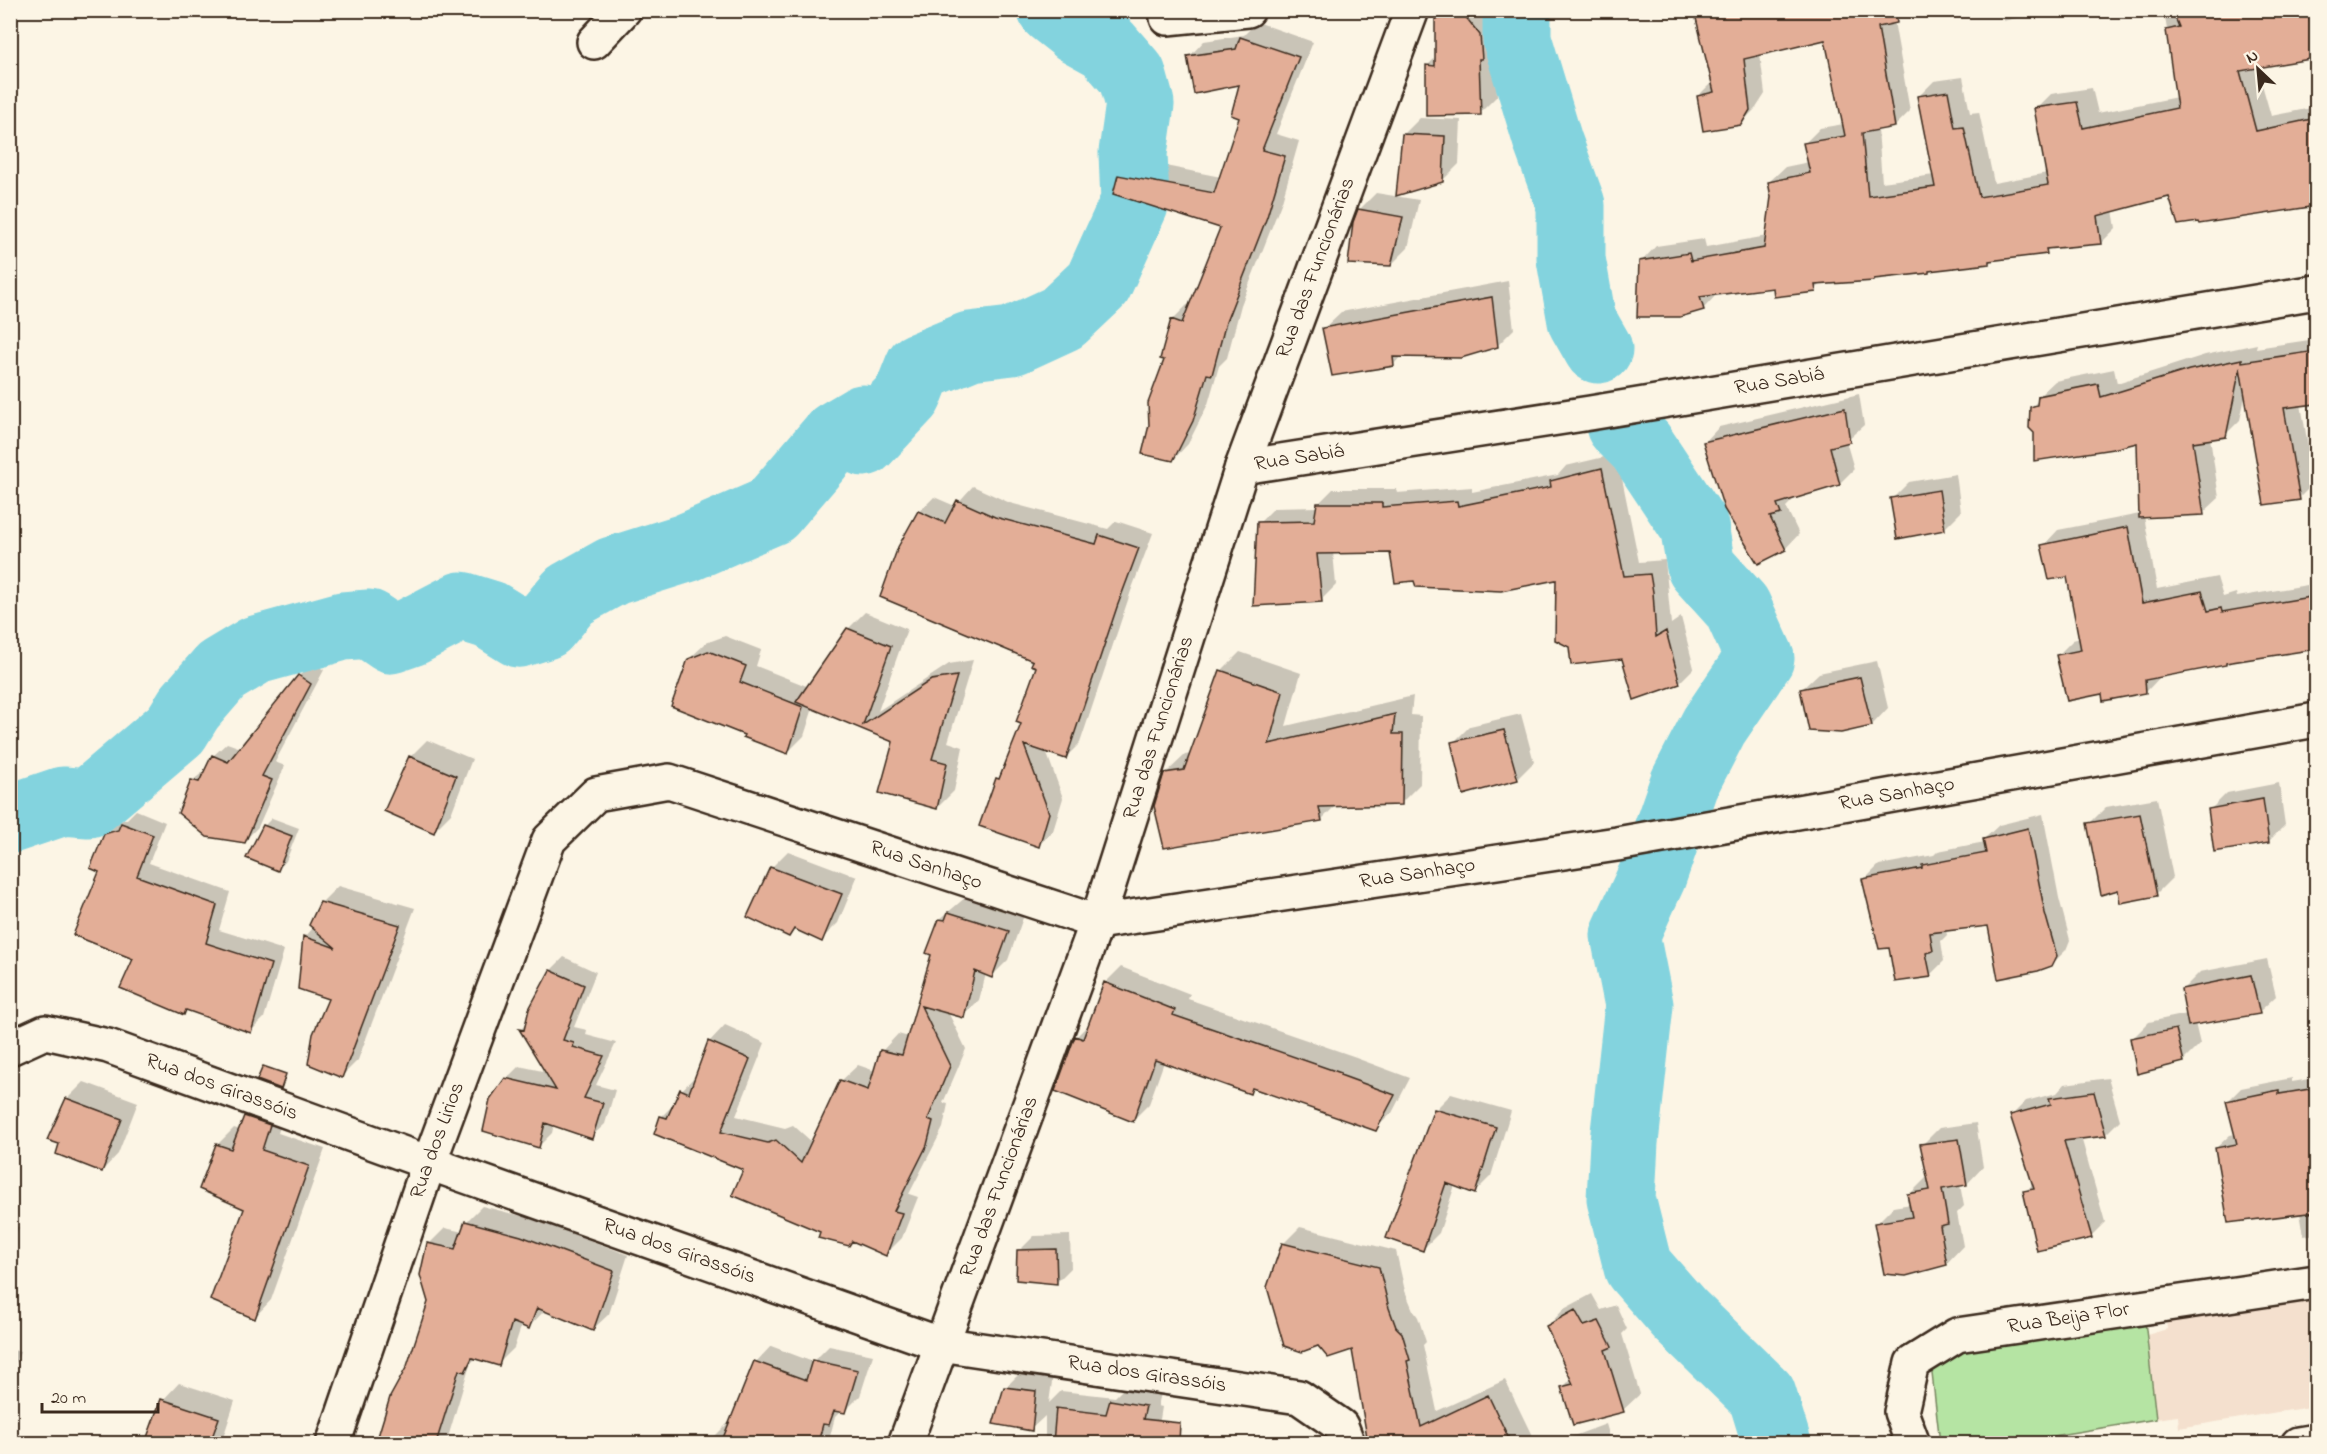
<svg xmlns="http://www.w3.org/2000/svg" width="2327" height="1454" viewBox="0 0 2327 1454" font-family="'Indie Flower',sans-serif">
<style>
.built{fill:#f4e0ce}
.green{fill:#b5e4a3;stroke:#788760;stroke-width:1.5}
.shadow{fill:#0003}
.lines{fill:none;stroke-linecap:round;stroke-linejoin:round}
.river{stroke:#83d3de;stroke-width:69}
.building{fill:#e3ae97;stroke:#3b2a1e;stroke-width:1.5}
.street-casing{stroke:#3b2a1e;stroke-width:38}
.street{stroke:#fcf5e5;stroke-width:33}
.labels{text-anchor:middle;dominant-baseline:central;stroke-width:6;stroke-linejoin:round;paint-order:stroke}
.street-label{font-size:21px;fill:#3b2a1e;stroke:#fcf5e5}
</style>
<rect width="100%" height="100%" fill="#fcf5e5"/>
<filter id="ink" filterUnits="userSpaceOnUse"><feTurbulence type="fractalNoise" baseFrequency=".0167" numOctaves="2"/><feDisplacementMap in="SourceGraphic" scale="12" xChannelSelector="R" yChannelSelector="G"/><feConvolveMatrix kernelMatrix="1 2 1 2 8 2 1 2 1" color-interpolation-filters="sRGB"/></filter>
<g filter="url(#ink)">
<path class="built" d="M2316,1295V1406L2179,1428L2178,1416L2156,1419L2147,1335L2167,1329L2166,1318Z"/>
<path class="green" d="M2145,1321L2156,1419L2009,1443H1940L1930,1356Z"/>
<path class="shadow" d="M1445,10H1491L1496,17L1498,40L1495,43L1497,96L1480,113L1427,66L1437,56L1436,19Z
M1696,10H1892L1910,111L1895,126L1878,129L1882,182L1934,175L1919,96L1934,81L1963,77L1970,113L1979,112L1994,183L2047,173L2036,109L2051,94L2092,88L2098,113L2177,97L2164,10H2316V61V56L2257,67L2271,116L2316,107V205L2200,222L2170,195L2113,210L2116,228L2101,243L2051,247L2046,252L1992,259L1989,263L1876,277L1874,280L1822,283L1815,290L1774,286L1718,293L1703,309L1641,262L1656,246L1704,239L1706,247L1767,236L1772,196L1769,182L1785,167L1809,162L1805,143L1820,128L1844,124L1827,38L1760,54L1765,94L1756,108L1740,124L1698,96L1713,81Z
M2002,10H2053L2003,21Z
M1257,22L1313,42L1276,134L1299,141L1282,201L1241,305L1227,358L1219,366L1208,404L1188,444L1173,460L1166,359L1172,320L1187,305L1190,306L1222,227L1119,176L1135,160L1221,177L1241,117V83L1189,57L1204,41L1244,35Z
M1420,118L1461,120L1459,164L1442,181L1404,134Z
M1376,193L1419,200L1408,248L1391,265L1359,210Z
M1508,281L1514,329L1498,345L1402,355L1394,364L1324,328L1341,312Z
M2316,339V403L2301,404L2314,483L2299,498L2246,393L2240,420L2225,435L2210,438L2219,498L2203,513L2144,516L2157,589L2217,577L2223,597L2236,593L2237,597L2313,584L2312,581L2316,577V648L2228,661L2226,663L2161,676L2146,692L2058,655L2073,640L2080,638L2068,575L2043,546L2058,530L2140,514L2138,441L2035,432L2031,407L2039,400V396L2055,381L2114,369L2117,383L2205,355L2257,344L2256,348Z
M1859,394L1864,425L1846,441L1854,469L1839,484L1795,498L1786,507L1799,534L1785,549L1705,442L1719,427Z
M1617,454L1639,562L1665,560L1671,624L1681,617L1694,668L1679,683L1623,657L1557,578L1415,579L1391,552H1333L1336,585L1321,600L1259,523L1274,508L1318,507V504L1333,489H1396L1397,493L1472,487V492L1558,475L1566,466Z
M1956,474L1961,512L1944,529L1892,499L1909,482Z
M973,486L1010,503L1108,529L1116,521L1153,533L1131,591L1080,743L1065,758L1046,751L1063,798L1053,831L1038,846L998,779L1003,773L1023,723L1038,666L919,512L934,497L955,506Z
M865,612L907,629L878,711L949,664L973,660L948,742L963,747L954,791L937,808L894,741L813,708L804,736L788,752L745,735L689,659L706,643L725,636L761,650L756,666L809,687L848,629Z
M1240,652L1301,673L1286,726L1413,696L1411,715L1421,716L1420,784L1401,803L1336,805L1321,820L1165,774L1185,755L1191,754L1221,671Z
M1877,661L1888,708L1872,725L1802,689L1819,673Z
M313,663L324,670L275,762L285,766L258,827L244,841L192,781L208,768L213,756L227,743L241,748L299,676Z
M1521,714L1534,762L1517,779L1453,743L1470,726Z
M427,740L472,759L451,814L434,831L410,757Z
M2279,783L2285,825L2268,842L2210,810L2227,793Z
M2157,798L2173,877L2156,894L2120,888L2089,824L2106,807Z
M136,810L165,822L149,863L230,892L219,930L284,950L264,1018L251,1031L188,1009L183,1013L135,959L101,872L106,835L119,821L127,819Z
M2043,814L2059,898L2070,940L2066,950L2051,965L1990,924L1946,930L1947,935L1941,941L1944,961L1930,975L1890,946L1864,880L1879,865L1934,855L1938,851L1985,842L1984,839L1999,825Z
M272,818L299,828L286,861L278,870L264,826Z
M788,851L857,877L838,923L821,940L795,928L788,936L771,868Z
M338,886L415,908L358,1060L342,1076L330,998L305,937L314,927L321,903Z
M966,897L1024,915L1008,960L992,976L986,974L979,1000L963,1016L948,1012L966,1049L943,1103L948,1104L943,1128L909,1194L918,1197L902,1238L886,1254L822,1231L744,1170L661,1117L676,1102L682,1090L697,1074L709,1042L725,1025L765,1043L736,1116L785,1128L793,1125L813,1143L841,1081L858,1065L875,1071L882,1051L898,1034L909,1037L933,954L940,919Z
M564,957L596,972L574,1027L587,1030L586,1035L616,1043L596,1085L615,1090L605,1124L591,1137L554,1124L552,1133L539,1146L506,1079L519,1066L547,1072L521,1029L527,1023L531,1010L551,970Z
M2267,959L2276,996L2259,1012L2195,1023L2200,1044L2183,1061L2132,1039L2149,1022L2187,1014L2183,989L2200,972Z
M1121,967L1190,994L1188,999L1356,1057V1058L1410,1078L1392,1113L1375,1129L1255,1087L1249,1092L1164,1062L1149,1104L1133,1120L1076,1037L1090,1023L1105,983Z
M2108,1078L2120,1120L2106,1134L2081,1137L2105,1222L2091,1236L2025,1192L2034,1183L2012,1115L2026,1101L2057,1093L2065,1084Z
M2292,1078V1082L2316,1078V1234L2304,1236L2300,1213L2216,1148L2230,1135L2236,1134L2228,1101L2241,1088Z
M84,1082L138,1102L118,1154L102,1171L67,1099Z
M1451,1094L1511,1111L1491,1176L1475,1192L1455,1185L1439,1233L1423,1249L1435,1110Z
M262,1100L286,1108L278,1133L325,1149L271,1300L255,1317L246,1209L217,1145L234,1128L240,1130L245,1116Z
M1976,1123L1983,1167L1967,1184L1960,1185L1964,1206L1957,1213L1963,1246L1947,1263L1876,1224L1893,1207L1911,1204L1909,1195L1926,1178H1929L1922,1145L1939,1128Z
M482,1206L537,1220L628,1255L609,1314L593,1329L545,1310L529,1327L522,1324L514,1348L498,1364L476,1358L470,1364L446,1444H377L392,1397L408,1367L429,1302V1244L445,1228L463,1232L466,1222Z
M10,1226L19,1227L10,1250Z
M1300,1227L1396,1251L1405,1291L1413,1310L1418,1317L1426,1342L1423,1345L1437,1411L1505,1380L1536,1444H1375L1353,1348L1283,1244Z
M1070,1235L1071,1268L1057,1282L1019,1251L1034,1236Z
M1592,1294L1601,1310L1616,1305L1627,1329L1622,1334L1640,1394L1623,1410L1563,1387L1572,1378L1548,1326L1564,1309Z
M771,1346L813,1362L829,1346L873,1355L860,1396L844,1412L841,1411L835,1417L828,1444H713L714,1437L730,1421L732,1422L756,1362Z
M10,1349L20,1352L10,1379Z
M1022,1371L1053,1375L1049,1403L1061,1391L1115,1397L1128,1384L1162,1389L1158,1406L1162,1407L1156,1444H1045V1416L1031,1429L1005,1388Z
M179,1383L235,1401L221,1444H147L163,1400Z
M1606,1424L1612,1444H1552Z"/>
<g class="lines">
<path class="river" d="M1517,10V39L1548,142L1571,205V259L1582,321L1598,349
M1620,425L1641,446L1694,526L1701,567L1737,607L1760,658L1714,726L1684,784L1652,876L1625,935L1639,1005L1624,1142L1621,1199L1638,1267L1680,1315L1762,1395L1777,1444
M10,819L63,801L89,803L176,729L189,708L221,671L256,650L343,626L369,624L391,639L411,632L461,606L490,615L519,633L545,625L570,595L613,571L686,548L771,511L836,435L863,419L864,442L908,395L919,367L970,346L1012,341L1062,318L1098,284L1135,202L1133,153L1140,104L1132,75L1107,46L1076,29L1052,10"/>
</g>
<path class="building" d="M1694,10H1895L1897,23L1878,27L1895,127L1862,133L1868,196L1935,187L1917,96L1948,91L1955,128L1964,127L1979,197L2048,185L2034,108L2077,102L2083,128L2177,108L2166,30L2179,27L2172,10H2308L2316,49V58L2240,71L2256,131L2316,118V206L2199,224L2198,222L2178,225L2169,197L2097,216L2101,244L2046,249L2047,254L1989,261V264L1929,271V273L1874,279V281L1815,285L1816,292L1774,297L1773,288L1700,297L1704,310L1680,317H1637L1639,261L1689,253L1691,261L1764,248L1771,197L1768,182L1810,173L1803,143L1845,136L1825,40L1744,59L1750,110L1741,125L1703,131L1697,96L1714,92Z
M1465,16L1480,35L1482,59H1479L1481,115L1426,116V65L1435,66V19Z
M1240,37L1299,57L1262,150L1285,156L1267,217L1226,322L1212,375L1207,374L1193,421L1173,461L1142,454L1149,425L1148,403L1164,360L1160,359L1171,319L1182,323L1220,228L1113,194L1118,175L1214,193L1239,118L1231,115L1239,85L1194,94L1187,56L1236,49Z
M1402,134L1445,136L1443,182L1396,196Z
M1358,209L1403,217L1391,266L1348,264L1353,222Z
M1492,297L1498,347L1461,358L1393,357L1394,366L1332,376L1322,328Z
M2316,351V404L2284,408L2300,500L2264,505L2240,368L2226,437L2193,442L2204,515L2139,518L2137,443L2113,449L2034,461V433L2029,428L2030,407L2037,405L2038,396L2098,384L2101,397L2189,370L2242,359V362Z
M1845,408L1850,442L1830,447L1840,485L1777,504L1781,514L1770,517L1786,550L1758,564L1724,509L1703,442Z
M1602,468L1624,576L1650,574L1653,592L1656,637L1666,631L1680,684L1634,700L1622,659L1571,665L1569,647L1555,640L1556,580L1501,591L1416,587L1414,581L1395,583L1390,553L1317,554L1322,602L1253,606L1257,522L1314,521L1317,503H1382V507L1457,501L1458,506L1551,487L1550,481Z
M1939,490L1945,530L1897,539L1890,498Z
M957,500L995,517L1096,544L1099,535L1139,548L1117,607L1066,759L1024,745L1049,813L1039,847L979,826L996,778L999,779L1021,724L1016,722L1036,667L1031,665L1033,661L880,597L898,547L918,511L945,523Z
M2128,527L2142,603L2202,591L2208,611L2221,608L2222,612L2316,596V649L2226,663V665L2145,680L2146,693L2103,701L2102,694L2067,701L2056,655L2081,650L2067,577L2049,580L2041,545Z
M847,628L891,646L863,725L931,680L957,676L932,759L947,763L937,809L879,793L893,742L796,702Z
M708,651L746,666L740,682L803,707L788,754L743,737L744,735L671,706L688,659Z
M1220,670L1283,692L1269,744L1395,714L1393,734H1403L1402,805L1319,807L1322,821L1164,848L1154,806L1164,773L1184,770Z
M298,675L311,684L262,776L272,780L245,843L207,837L178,813L191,780L199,782L212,755L228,762Z
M1860,677L1872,726L1841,733L1809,731L1800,689Z
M1504,730L1518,780L1463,795L1451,742Z
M409,756L456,776L434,833L384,811Z
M2263,799L2269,843L2214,852L2208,809Z
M2140,814L2157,896L2120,903L2118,890L2101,895L2087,823Z
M121,823L153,835L137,876L217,905L206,943L271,964L251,1033L186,1010L184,1015L120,988L133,959L73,935L99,872L90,868L104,834L118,830Z
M263,825L292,836L278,871L246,858Z
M2028,828L2045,913L2057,956L2052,966L2038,971L1998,979L1988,926L1930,933L1933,951L1926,953L1931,977L1895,982L1889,948L1879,949L1862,879L1922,868V865L1986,853L1983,839Z
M770,867L842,894L822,942L794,929L789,937L747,917Z
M320,902L400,925L342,1078L308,1064L313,1034L328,999L298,989L303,936L336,948L309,925Z
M948,912L1009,931L992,978L975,971L964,1018L921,1006L950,1066L928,1119L933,1121L927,1145L894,1211L902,1213L886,1256L852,1241L849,1246L818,1238L820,1232L732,1195L743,1170L654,1134L660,1116L667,1118L680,1089L689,1093L708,1041L750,1059L721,1132L768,1143L776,1140L801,1163L840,1080L868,1090L880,1050L902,1055L931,955L926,953L939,919L945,920Z
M550,970L584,985L563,1040L574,1043L573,1047L604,1056L584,1098L603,1103L592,1139L545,1123L539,1148L483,1131L490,1099L505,1078L556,1090L519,1029L524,1030L529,1009Z
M2251,975L2260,1014L2188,1026L2181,989Z
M1104,982L1175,1010L1173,1015L1341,1073L1340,1075L1395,1095L1376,1131L1252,1088L1250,1094L1155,1060L1133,1122L1055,1091L1075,1036L1083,1039Z
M2176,1029L2184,1062L2137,1074L2130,1038Z
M263,1066L286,1074L281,1089L257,1080Z
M2316,1088V1212L2228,1223L2215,1148L2237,1144L2226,1101L2279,1090V1094Z
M2094,1092L2106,1136L2064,1141L2092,1238L2037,1251L2023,1191L2034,1189L2010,1115L2051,1104L2049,1098Z
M66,1098L122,1119L102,1172L56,1154L59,1144L47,1140Z
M1434,1109L1496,1127L1475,1194L1446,1183L1423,1251L1386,1238Z
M244,1116L270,1125L262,1150L309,1166L255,1319L210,1300L244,1209L199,1189L216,1144L231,1149Z
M1959,1139L1967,1185L1942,1189L1948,1224L1940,1226L1947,1265L1906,1276L1884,1274L1874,1223L1912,1217L1907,1194L1930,1190L1920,1144Z
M465,1221L521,1236L614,1271L593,1331L537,1308L529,1329L512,1322L499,1366L472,1358L465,1372L459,1370L436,1443H376L390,1397L407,1366L428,1302L420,1275L427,1243L455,1249Z
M1282,1243L1379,1267L1389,1308L1396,1327L1402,1333L1410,1360L1407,1361L1421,1427L1488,1395L1511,1443H1368L1352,1350L1328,1358L1318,1346L1302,1352L1284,1346L1267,1287Z
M1056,1249L1057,1284L1016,1280L1017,1250Z
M1575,1310L1584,1326L1599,1321L1612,1347L1605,1350L1624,1412L1573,1425L1561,1387L1573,1384L1546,1326Z
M812,1360L858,1370L845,1413L834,1411L829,1425L823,1424L818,1443H721L754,1361L806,1380Z
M1004,1387L1036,1391L1032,1431L993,1424Z
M161,1399L219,1418L210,1443H145Z
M1110,1400L1146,1406L1143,1419L1180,1423L1179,1443H1053L1056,1408L1106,1414Z"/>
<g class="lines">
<g class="street-casing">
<g id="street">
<path d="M1167,18L1248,10"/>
<path d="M594,42L624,10"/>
<path id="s1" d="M1242,467L1590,413L2316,292"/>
<path id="s2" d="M10,1048L45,1032L108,1046L429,1163L940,1344L1299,1397L1341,1426L1348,1444"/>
<path id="s3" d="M333,1444L429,1163L549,840L596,794L669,781L1097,922L1617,844L2316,720"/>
<path id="s4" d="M905,1444L1097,922L1242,467L1412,10"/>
<path id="s5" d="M1913,1444L1901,1412L1912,1363L1957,1335L2316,1282"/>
<path d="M2298,1444L2316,1441"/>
</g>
</g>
<use href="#street" class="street"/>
</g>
</g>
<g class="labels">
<g class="street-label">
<text stroke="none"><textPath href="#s4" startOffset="1246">Rua das Funcionárias</textPath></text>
<text stroke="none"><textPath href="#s1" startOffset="544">Rua Sabiá</textPath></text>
<text stroke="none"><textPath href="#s1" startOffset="58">Rua Sabiá</textPath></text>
<text stroke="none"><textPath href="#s4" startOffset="760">Rua das Funcionárias</textPath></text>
<text stroke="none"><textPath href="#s3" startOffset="2042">Rua Sanhaço</textPath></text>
<text stroke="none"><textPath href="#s3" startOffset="1052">Rua Sanhaço</textPath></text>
<text stroke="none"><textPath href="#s3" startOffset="1556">Rua Sanhaço</textPath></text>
<text stroke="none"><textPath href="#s2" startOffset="224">Rua dos Girassóis</textPath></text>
<text stroke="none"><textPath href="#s3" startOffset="321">Rua dos Lirios</textPath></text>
<text stroke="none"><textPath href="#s4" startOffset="274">Rua das Funcionárias</textPath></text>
<text stroke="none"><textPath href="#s2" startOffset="710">Rua dos Girassóis</textPath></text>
<text stroke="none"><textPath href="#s5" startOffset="250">Rua Beija Flor</textPath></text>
<text stroke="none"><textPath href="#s2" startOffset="1196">Rua dos Girassóis</textPath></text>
</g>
</g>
<rect width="2327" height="1454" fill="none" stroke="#fcf5e5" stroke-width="36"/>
<rect x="18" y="18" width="2291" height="1418" fill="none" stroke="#3b2a1e" stroke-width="2" filter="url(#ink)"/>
<g transform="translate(2258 69) rotate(334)" stroke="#fcf5e5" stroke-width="4.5" paint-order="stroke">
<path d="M0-4.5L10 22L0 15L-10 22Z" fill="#3b2a1e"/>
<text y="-9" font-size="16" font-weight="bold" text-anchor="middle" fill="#3b2a1e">N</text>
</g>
<path d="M42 1403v9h116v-9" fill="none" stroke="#3b2a1e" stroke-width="3"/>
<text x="51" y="1403" font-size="18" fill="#3b2a1e" stroke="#fcf5e5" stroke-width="4.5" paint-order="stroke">20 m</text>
</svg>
